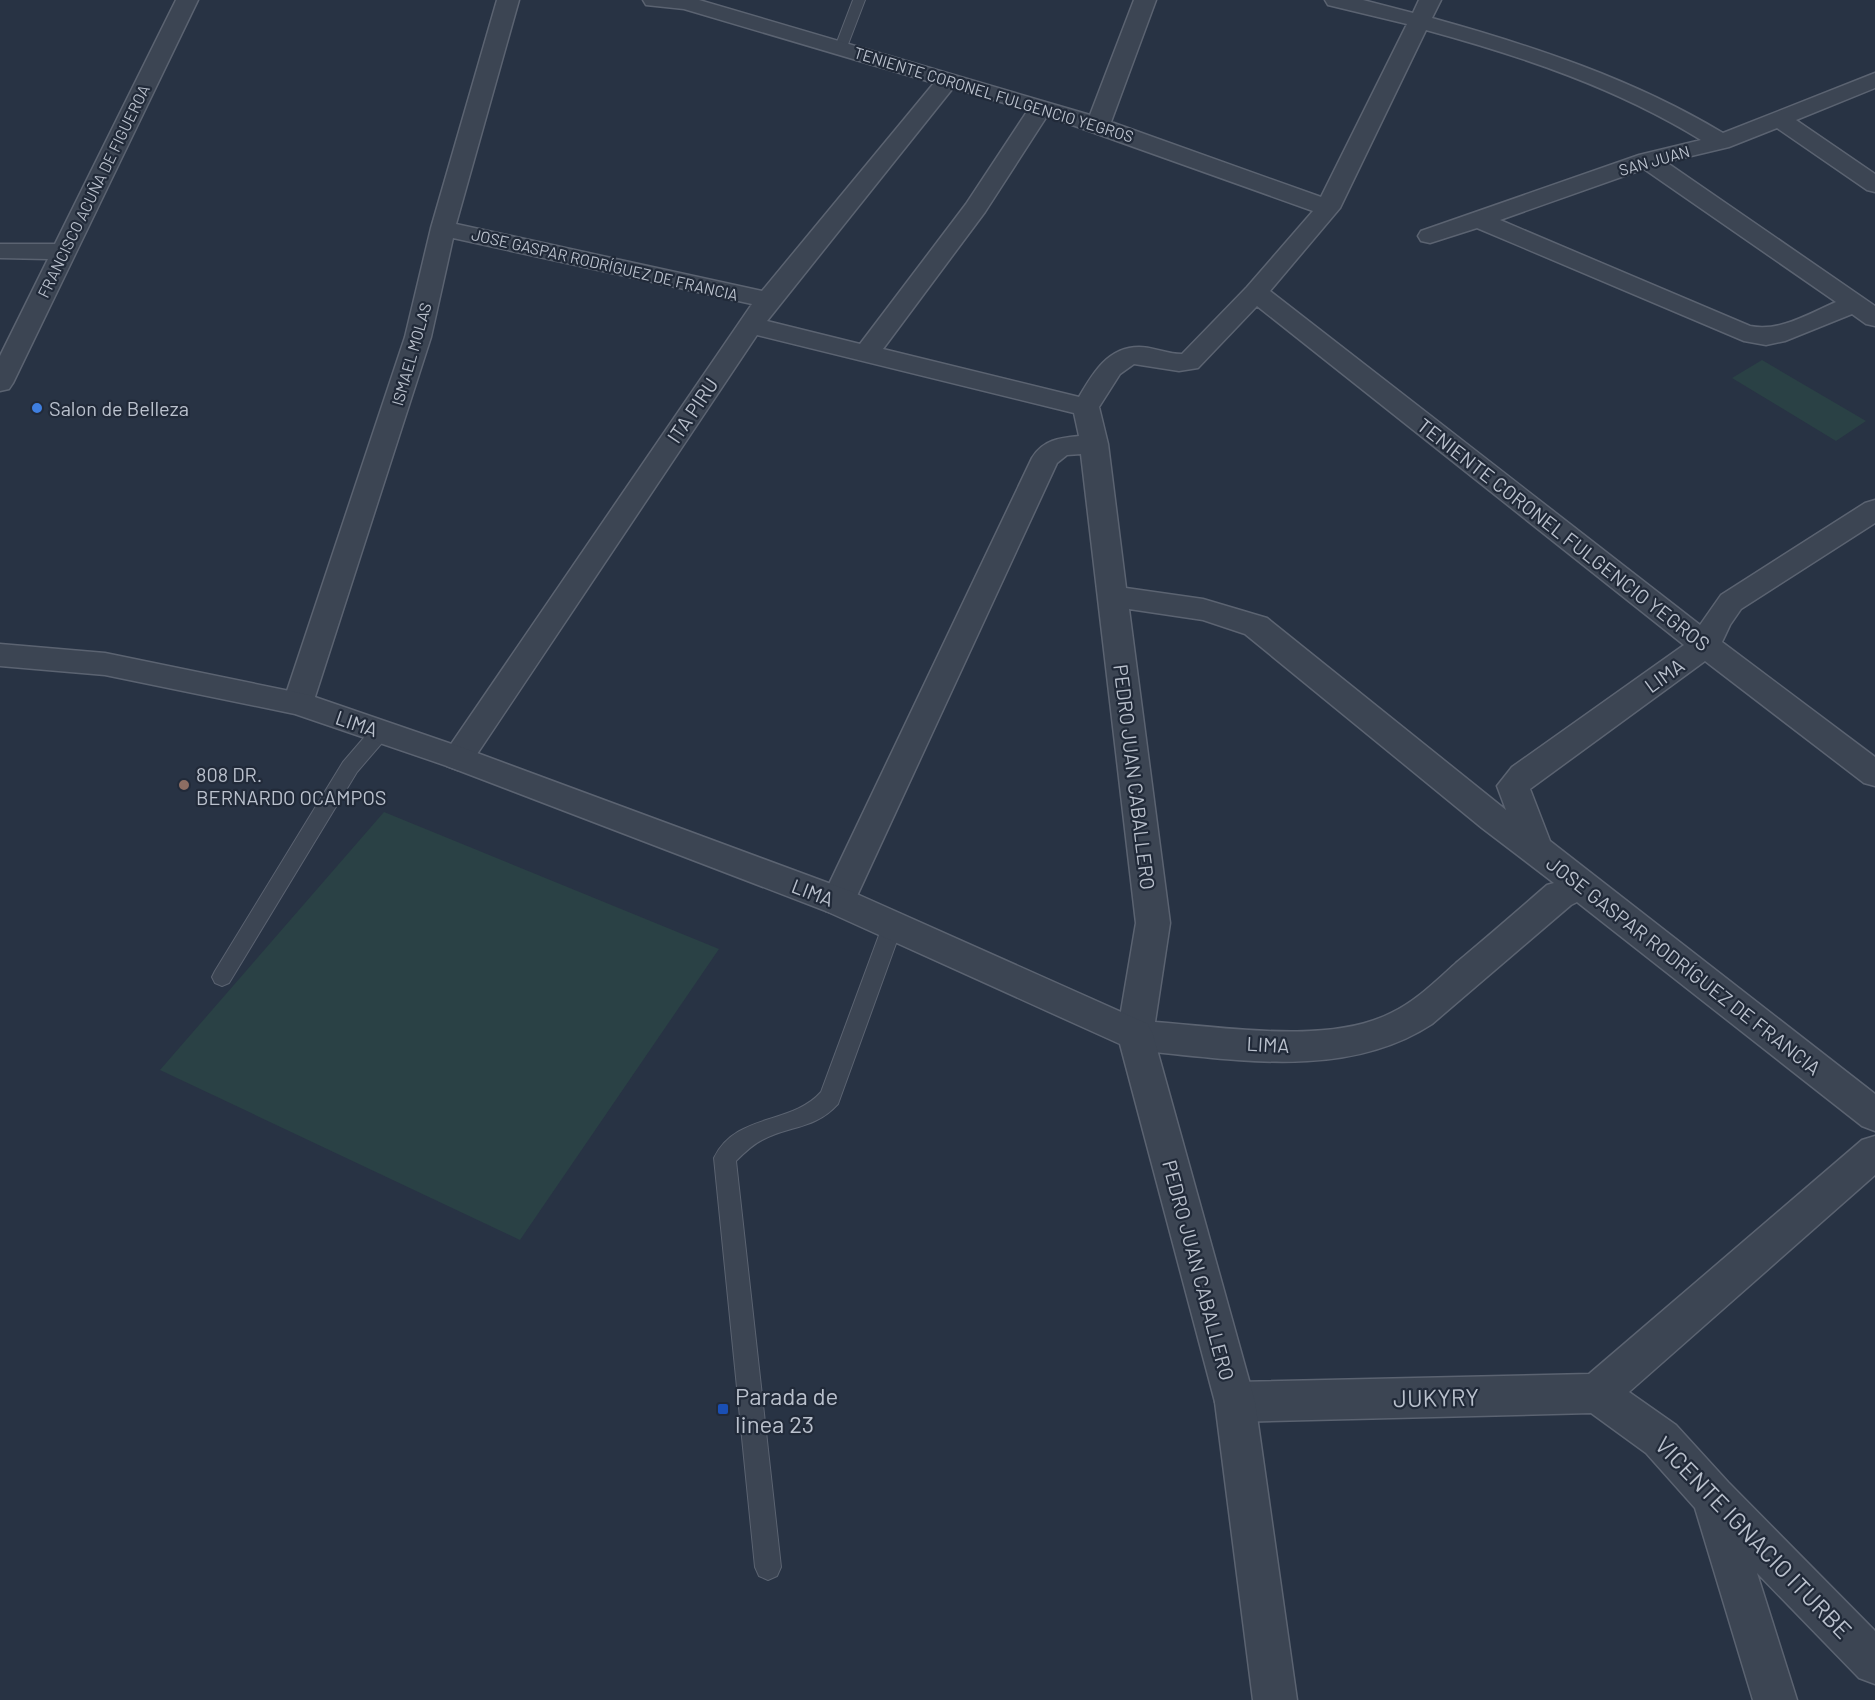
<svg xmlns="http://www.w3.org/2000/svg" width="1875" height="1700" viewBox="0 0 1875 1700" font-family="Barlow,sans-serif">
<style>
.green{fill:#2a4145}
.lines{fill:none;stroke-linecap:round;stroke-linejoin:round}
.service-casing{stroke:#5b6371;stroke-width:2}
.minor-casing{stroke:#5b6371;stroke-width:3}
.tertiary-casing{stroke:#5b6371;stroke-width:3}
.service{fill:#3c4553;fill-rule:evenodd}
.minor{fill:#3c4553;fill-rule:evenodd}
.tertiary{fill:#3c4553;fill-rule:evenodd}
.shop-dot{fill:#3f7fe0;stroke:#212a39;stroke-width:2}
.education-dot{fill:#8d6e63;stroke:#212a39;stroke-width:2}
.transit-dot{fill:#1a4fb4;stroke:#212a39;stroke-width:2}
.labels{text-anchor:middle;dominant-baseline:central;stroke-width:4.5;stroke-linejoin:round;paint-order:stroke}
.far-street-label{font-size:16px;fill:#bac1cd;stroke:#212a39}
.poi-label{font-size:20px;fill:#bac1cd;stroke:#212a39;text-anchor:start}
.street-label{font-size:20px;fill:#bac1cd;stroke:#212a39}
.near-poi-label{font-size:24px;fill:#bac1cd;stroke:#212a39;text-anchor:start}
.near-street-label{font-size:24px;fill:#bac1cd;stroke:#212a39}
</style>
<rect width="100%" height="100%" fill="#283344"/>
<path class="green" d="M1762,360L1866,421L1836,441L1732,378Z
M384,812L719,949L520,1240L160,1070Z"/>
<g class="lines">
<g class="service-casing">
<path id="service" d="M853,0H865L847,47L846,50H836L835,47Z
M381,724L388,726L390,731L388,736L357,772L229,983L222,986L215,983L212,977L215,971L343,762L374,726Z
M892,919L899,921L902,927L838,1104C814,1130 790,1125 762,1140C752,1145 744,1153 736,1161L781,1567L777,1576L768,1580L759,1576L755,1567L714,1158C735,1113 792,1125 821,1092L882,927L885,921Z"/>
</g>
<g class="minor-casing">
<path id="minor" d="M497,0H519L456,224L762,291L934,83L684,9L646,5L643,0H699L1090,115L1134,0H1156L1111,122L1321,197L1407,24L1328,5L1325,0H1363L1413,13L1419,0H1441L1432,18C1533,46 1633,79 1723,133L1875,73V88L1796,120L1875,174V192L1867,190L1777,128L1729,147L1666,162L1875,306V326L1866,324L1852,314L1785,341L1766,345L1744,341L1477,228L1430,243L1421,241L1418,236L1421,231L1639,155L1701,140C1617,88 1521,56 1426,30L1340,208L1270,291L1700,625L1721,595L1865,503L1875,500V523L1741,609L1730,625L1722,642L1875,757V786L1864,783L1705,661L1530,789L1550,841L1875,1094V1131L1862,1126L1577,902L1571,905L1432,1024C1345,1081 1232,1059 1135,1050L1122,1046L1117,1035L1136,923L1081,454L1067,455L1057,463L850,911L838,915L826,911L821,901L1032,458C1043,440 1059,438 1079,436L1074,413L757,335L469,766L458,770L447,766L442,758L447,750L752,304L453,238L431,337L313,703L309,711L298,714L287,711L283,703L405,337L431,228ZM953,88L1028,110L966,204L860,344L767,321ZM1047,116L1313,211L1247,287L1182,354C1167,354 1153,347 1139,347C1108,347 1093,373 1079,397L883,349L985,212ZM1644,169L1836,302C1808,314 1780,332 1750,326L1500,220ZM1257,306L1684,645L1512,767L1497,786L1506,810L1267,618L1203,599L1126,588L1108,444L1099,407L1120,374L1134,364L1179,371L1198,368ZM1129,609L1203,620L1245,634L1482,828L1554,883L1547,885C1517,911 1487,937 1456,963C1436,981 1416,1001 1391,1013C1329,1045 1223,1027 1155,1022L1170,923Z
M1875,1136V1175L1629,1392L1676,1425L1728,1482L1875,1631V1684L1859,1678L1757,1573L1797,1700H1753L1695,1508L1646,1453L1591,1413L1235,1422L1221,1416L1215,1402L1221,1388L1235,1382L1589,1374L1862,1140Z"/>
</g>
<g class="tertiary-casing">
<path id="tertiary" d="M176,0H198L13,383L9,389L0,391V356L48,259L0,258V244H55Z
M0,644L105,653L309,695L469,750L850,891L1148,1024L1153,1035L1255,1402L1297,1700H1253L1215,1402L1120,1044L826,911L447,766L295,714L105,675L0,666Z"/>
</g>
<use href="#service" class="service"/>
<use href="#minor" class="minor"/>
<use href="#tertiary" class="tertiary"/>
</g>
<circle class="shop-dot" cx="37" cy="408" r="6"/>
<circle class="education-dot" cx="184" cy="785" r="6"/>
<rect class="transit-dot" x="717" y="1403" width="12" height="12" rx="3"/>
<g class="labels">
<g class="far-street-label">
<text transform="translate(994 94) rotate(17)">TENIENTE CORONEL FULGENCIO YEGROS</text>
<text transform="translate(1654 160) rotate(-16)">SAN JUAN</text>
<text transform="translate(93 191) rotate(-64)">FRANCISCO ACUÑA DE FIGUEROA</text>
<text transform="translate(605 264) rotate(13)">JOSE GASPAR RODRÍGUEZ DE FRANCIA</text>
<text transform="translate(411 354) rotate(-74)">ISMAEL MOLAS</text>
</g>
<g class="poi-label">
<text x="49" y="408">Salon de Belleza</text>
<text x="196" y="774">808 DR.<tspan x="196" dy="23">BERNARDO OCAMPOS</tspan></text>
</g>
<g class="street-label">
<text transform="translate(692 410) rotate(-56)">ITA PIRU</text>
<text transform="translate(1564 534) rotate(38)">TENIENTE CORONEL FULGENCIO YEGROS</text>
<text transform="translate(1664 675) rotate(-36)">LIMA</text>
<text transform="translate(357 723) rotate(19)">LIMA</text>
<text transform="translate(1135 777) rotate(83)">PEDRO JUAN CABALLERO</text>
<text transform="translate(813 892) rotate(21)">LIMA</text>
<text transform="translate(1684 965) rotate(38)">JOSE GASPAR RODRÍGUEZ DE FRANCIA</text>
<text transform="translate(1268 1044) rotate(3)">LIMA</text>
<text transform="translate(1199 1270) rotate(75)">PEDRO JUAN CABALLERO</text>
</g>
<g class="near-poi-label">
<text x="735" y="1395">Parada de<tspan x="735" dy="28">linea 23</tspan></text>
</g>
<g class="near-street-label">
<text transform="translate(1436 1397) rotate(-1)">JUKYRY</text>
<text transform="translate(1754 1537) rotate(46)">VICENTE IGNACIO ITURBE</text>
</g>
</g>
</svg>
